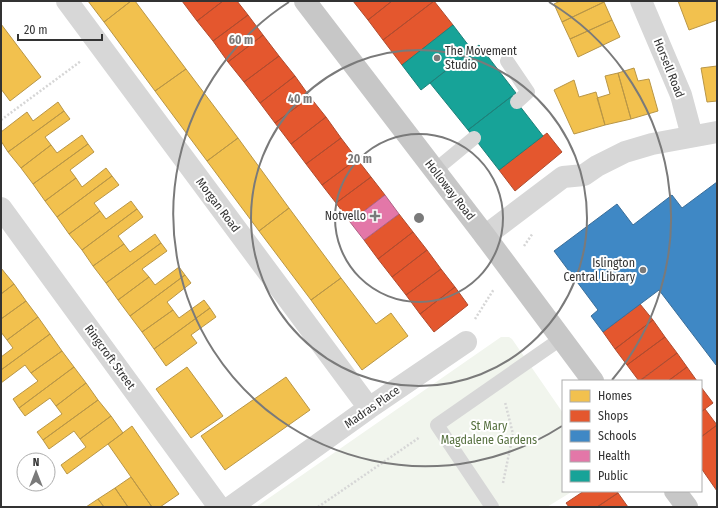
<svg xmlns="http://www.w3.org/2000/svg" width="718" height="508" viewBox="0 0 718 508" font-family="'Fira Sans Condensed',sans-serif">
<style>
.green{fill:#f1f5ed}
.homes{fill:#f2c14e;stroke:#b99646}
.shops{fill:#e4572e;stroke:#af4c30}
.schools{fill:#3f88c5;stroke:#3b6e99}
.health{fill:#e377a8;stroke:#ae6385}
.public{fill:#17a398;stroke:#1f817a}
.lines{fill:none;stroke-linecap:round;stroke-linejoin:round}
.path{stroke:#d6d6d6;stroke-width:2.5;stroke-dasharray:2 2;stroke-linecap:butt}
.service{stroke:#d7d7d7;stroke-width:14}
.minor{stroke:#d7d7d7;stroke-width:22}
.trunk{stroke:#c7c7c7;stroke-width:22}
.ring{fill:none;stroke:#7a7a7a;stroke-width:2}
.poi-dot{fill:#7a7a7a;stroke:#fff;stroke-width:1.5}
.labels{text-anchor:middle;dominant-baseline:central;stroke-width:4;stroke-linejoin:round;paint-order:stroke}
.poi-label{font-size:12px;fill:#333;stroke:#fff;text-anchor:end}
.street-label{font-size:12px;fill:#333;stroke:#fff}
.park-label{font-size:12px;fill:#56703f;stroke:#fff}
.centre{fill:#7a7a7a;stroke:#fff;stroke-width:2}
.ring-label{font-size:12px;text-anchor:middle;font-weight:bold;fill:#7a7a7a;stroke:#fff;stroke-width:4;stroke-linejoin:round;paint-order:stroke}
</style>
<rect width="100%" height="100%" fill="#fff"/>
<path class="green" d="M501,337H509L512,339L563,413V491H573L547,507H256Z"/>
<path class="homes" d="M88,1H131L104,22Z
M131,1H135L186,69L155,91L104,22Z
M560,1H603L604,2L562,22L554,4Z
M678,1H717V20L689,30Z
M604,2L612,20L570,39L562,22Z
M612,20L620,37L578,57L570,39Z
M1,24L41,77L10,101L1,89Z
M717,66V101L707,102L701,68Z
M634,68L638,81L649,79L658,111L631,119L618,73Z
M186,69L238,138L207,161L155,91Z
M618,73L631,119L605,125L597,98L610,94L605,76Z
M574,80L579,97L596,92L605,125L574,134L554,90Z
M58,102L64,111L8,152L1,141V132L27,112L33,121Z
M64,111L70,119L45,137L51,145L21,168L8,152Z
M82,135L88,144L33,184L21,168L51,145L57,153Z
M238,138L289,208L259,231L207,161Z
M88,144L94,152L70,170L76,178L45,201L33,184Z
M106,168L112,176L57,217L45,201L76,178L82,187Z
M112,176L119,185L94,203L100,211L69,234L57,217Z
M131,201L137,209L82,250L69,234L100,211L106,219Z
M289,208L341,278L311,300L259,231Z
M137,209L143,217L118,236L124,244L93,266L82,250Z
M155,234L161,243L106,283L93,266L124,244L130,252Z
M161,243L167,251L142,269L149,277L118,300L106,283Z
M179,267L185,275L130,316L118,300L149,277L155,285Z
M1,268L14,284L1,294Z
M185,275L191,283L167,302L173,310L142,332L130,316Z
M341,278L376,324L391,313L408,336L362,370L311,300Z
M14,284L26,301L1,319V294Z
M204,300L210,308L154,349L142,332L173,310L179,318Z
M26,301L38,317L7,340L1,332V319Z
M210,308L216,317L191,335L197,343L166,366L154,349Z
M38,317L50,334L1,370V357L13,348L7,340Z
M50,334L62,351L31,373L25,365L1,383V370Z
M62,351L74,367L19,408L13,399L38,381L31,373Z
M74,367L86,383L56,406L50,398L25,416L19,408Z
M187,367L223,416L191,438L156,389Z
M286,377L310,410L225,470L201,436Z
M86,383L98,400L43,440L37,432L62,414L56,406Z
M98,400L111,416L80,439L74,431L49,449L43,440Z
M111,416L123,433L67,474L61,465L86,447L80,439Z
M132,426L179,494L160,507H152L108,444Z
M131,477L152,507H128L115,488Z
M115,488L128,507H104L98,499Z
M98,499L104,507H86Z"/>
<path class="shops" d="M182,1H223L197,21Z
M223,1H237L248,15L213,41L197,21Z
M353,1H392L368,20Z
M392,1H434L383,40L368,20Z
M434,1L453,25L402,65L383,40Z
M248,15L263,35L228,62L213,41Z
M263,35L279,56L244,82L228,62Z
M279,56L295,76L260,103L244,82Z
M295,76L310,97L275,123L260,103Z
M310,97L326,117L291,144L275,123Z
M326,117L341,138L306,164L291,144Z
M547,133L562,152L515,191L499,170Z
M341,138L357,159L322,185L306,164Z
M357,159L371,177L336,203L322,185Z
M371,177L385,195L350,222L336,203Z
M399,214L413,232L378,259L364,240Z
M413,232L427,250L392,277L378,259Z
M427,250L441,269L406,295L392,277Z
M441,269L455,287L420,314L406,295Z
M455,287L468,305L434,332L420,314Z
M640,304L653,320L615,349L603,332Z
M653,320L665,337L627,365L615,349Z
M665,337L677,353L639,381L627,365Z
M677,353L687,367L668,381H640Z
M687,367L697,381H668Z
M701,387L713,403L701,412Z
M705,409L717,425L701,437V412Z
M717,425V491L701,468V437Z
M584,491H617L618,493L597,507H569L566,503Z
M618,493L628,507H597Z"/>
<path class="schools" d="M717,182V364L716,365L659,290L603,332L591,316L598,310L554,251L617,204L633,225L672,195L682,208Z"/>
<path class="health" d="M385,195L399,214L364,240L350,222Z"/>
<path class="public" d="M453,25L472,50L421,90L402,65Z
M479,45L516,93L468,130L430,83Z
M512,96L543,136L499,170L468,130Z"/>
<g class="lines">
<path class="path" d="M1,120L81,61
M524,246L533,233
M475,319L494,289
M503,483L513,434L505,402
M318,507L420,437"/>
<path class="service" d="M507,61L528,92L517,102
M434,171L474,138
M492,507L437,425L562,338"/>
<path class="minor" d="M67,1L369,408
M641,1L681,95L692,136
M1,208L219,507
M485,236L563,177L584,175L597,166L625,152L652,144L717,132
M231,507L369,408L466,342"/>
<path class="trunk" d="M305,1L485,236L593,381
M675,491L687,507"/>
</g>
<g class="ring">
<circle cx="419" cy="218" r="84"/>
<circle cx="419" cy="218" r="168"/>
<path d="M562 426A252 252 0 1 1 289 2M549 2A252 252 0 0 1 612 380"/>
</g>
<g class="poi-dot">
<circle cx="437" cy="58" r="4"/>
<path d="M373 210h4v4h4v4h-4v4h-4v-4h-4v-4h4z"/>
<circle cx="643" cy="270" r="4"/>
</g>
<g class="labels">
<g class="poi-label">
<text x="445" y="51" text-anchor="start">The Movement<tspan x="445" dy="14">Studio</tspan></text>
<text x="366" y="216">Notvello</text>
<text x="635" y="263">Islington<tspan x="635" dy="14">Central Library</tspan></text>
</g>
<g class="street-label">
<text transform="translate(669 68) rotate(68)">Horsell Road</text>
<text transform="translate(450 190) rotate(52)">Holloway Road</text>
<text transform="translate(218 205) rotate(53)">Morgan Road</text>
<text transform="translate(110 357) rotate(54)">Ringcroft Street</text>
<text transform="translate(372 407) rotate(-35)">Madras Place</text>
</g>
<g class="park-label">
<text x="489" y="426">St Mary<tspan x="489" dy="14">Magdalene Gardens</tspan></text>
</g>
</g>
<circle cx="419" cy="218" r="6" class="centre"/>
<g class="ring-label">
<text x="241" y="44">60 m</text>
<text x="300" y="103">40 m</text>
<text x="360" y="163">20 m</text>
</g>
<rect width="718" height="508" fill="none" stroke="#333333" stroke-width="4"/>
<rect x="562" y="380" width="140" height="112" fill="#ffffff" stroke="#adadad"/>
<rect x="570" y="390" width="20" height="12" fill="#f2c14e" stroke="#adadad"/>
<text x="598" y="400" font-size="12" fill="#333333">Homes</text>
<rect x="570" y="410" width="20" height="12" fill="#e4572e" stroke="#adadad"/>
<text x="598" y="420" font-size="12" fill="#333333">Shops</text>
<rect x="570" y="430" width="20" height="12" fill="#3f88c5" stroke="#adadad"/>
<text x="598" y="440" font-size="12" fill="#333333">Schools</text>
<rect x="570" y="450" width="20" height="12" fill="#e377a8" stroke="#adadad"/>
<text x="598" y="460" font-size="12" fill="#333333">Health</text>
<rect x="570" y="470" width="20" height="12" fill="#17a398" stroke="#adadad"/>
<text x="598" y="480" font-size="12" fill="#333333">Public</text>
<g transform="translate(36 472)"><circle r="19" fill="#ffffff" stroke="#adadad"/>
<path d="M0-3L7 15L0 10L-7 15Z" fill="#7a7a7a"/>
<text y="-6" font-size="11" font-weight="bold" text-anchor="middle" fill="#333333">N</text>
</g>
<path d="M18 34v6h84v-6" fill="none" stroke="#333333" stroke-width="2"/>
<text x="24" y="34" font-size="12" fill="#333333" stroke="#ffffff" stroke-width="3" paint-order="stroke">20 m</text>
</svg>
